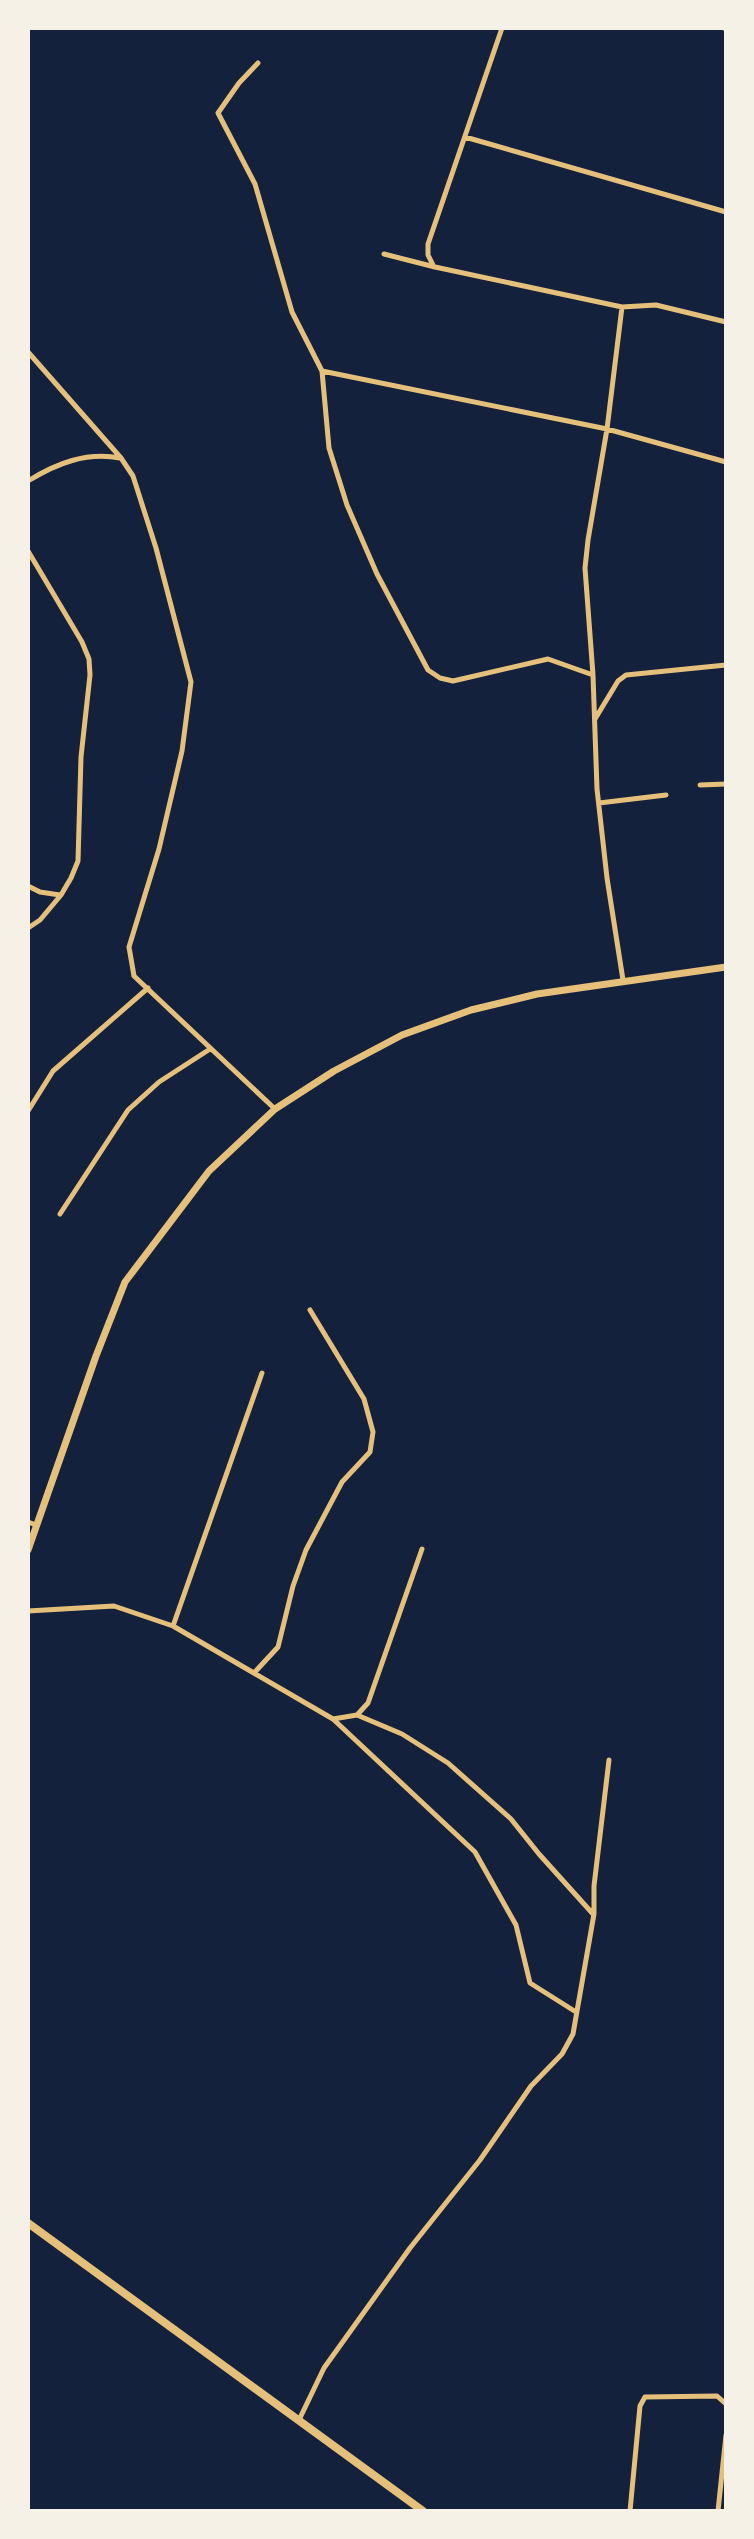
<svg xmlns="http://www.w3.org/2000/svg" width="754" height="2539" viewBox="0 0 754 2539" font-family="'Roboto Condensed',sans-serif">
<style>
.lines{fill:none;stroke-linecap:round;stroke-linejoin:round}
.minor{stroke:#e5c07b;stroke-width:5}
.secondary{stroke:#e5c07b;stroke-width:7}
.primary{stroke:#e5c07b;stroke-width:8}
</style>
<rect width="100%" height="100%" fill="#14213d"/>
<g class="lines">
<path class="minor" d="M724,28L726,29
M258,63L239,83L218,113L255,184L292,312L322,371L329,448L347,505L377,574L428,670L440,678L453,681L548,659L593,675
M465,137L726,212
M384,254L435,267L622,307L656,305L726,322
M434,267L428,255V244L502,28
M622,307L607,429L588,540L585,568L593,675L597,789L607,878L623,980
M28,352L121,458L133,476L156,548L191,682L182,751L159,849L129,947L134,976L275,1109
M322,371L607,429L726,462
M28,481C57,463 86,452 120,458
M28,551L82,642L89,659L90,675L81,757L78,861L71,878L61,895L40,920L28,928
M595,719L618,681L626,675L726,665
M700,785L726,784
M599,803L666,795
M28,886L40,892L60,895
M28,1111L53,1071L148,988
M60,1214L128,1110L159,1082L210,1049
M28,1522L36,1525
M28,1611L114,1606L173,1626L333,1719L475,1852L516,1925L530,1983L576,2012
M173,1626L262,1373
M254,1673L278,1647L293,1586L306,1550L342,1482L370,1452L373,1432L364,1399L310,1310
M357,1715L402,1734L448,1763L511,1819L539,1854L593,1914
M333,1719L357,1715L368,1703L422,1549
M299,2420L324,2368L410,2248L480,2160L531,2086L562,2054L573,2034L594,1914V1886L609,1760
M630,2511L640,2406L645,2397L717,2396L726,2404
M718,2511L726,2435"/>
<path class="secondary" d="M28,1550L96,1356L125,1282L209,1171L275,1109L334,1071L402,1035L471,1010L537,994L726,967"/>
<path class="primary" d="M28,2223L423,2511"/>
</g>
<rect width="754" height="2539" fill="none" stroke="#f6f1e7" stroke-width="60"/>
</svg>
